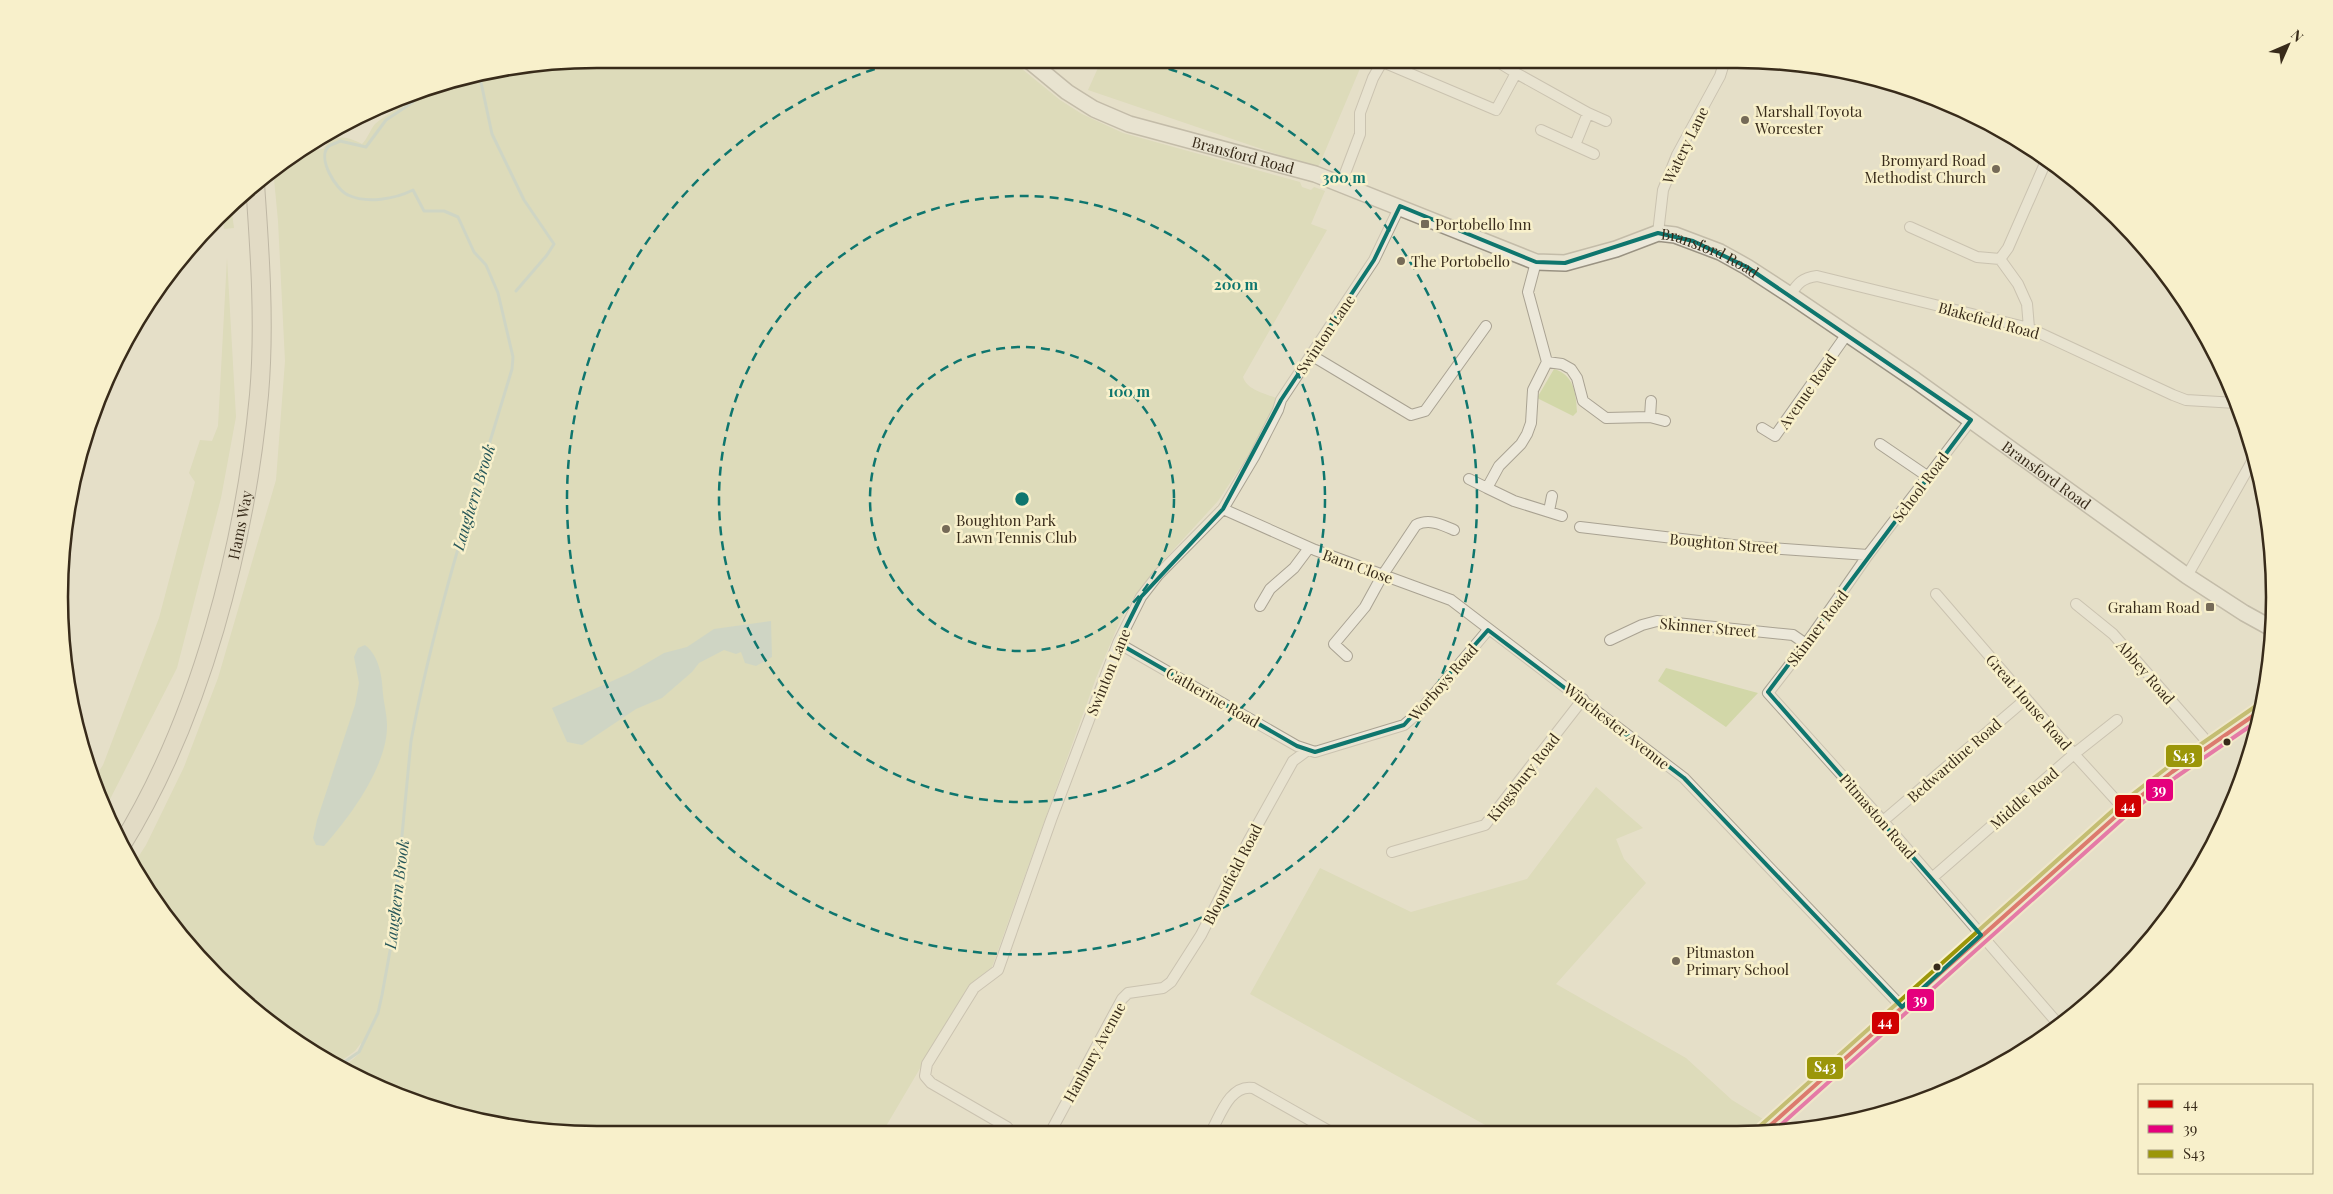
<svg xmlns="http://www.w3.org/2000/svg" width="2333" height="1194" viewBox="0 0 2333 1194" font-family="'Playfair Display',serif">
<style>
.green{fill:#d2d7a8}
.water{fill:#b4cbbf}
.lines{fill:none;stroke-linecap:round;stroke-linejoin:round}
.stream{stroke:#b4cbbf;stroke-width:3}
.minor-casing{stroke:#a9a292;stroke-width:12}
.secondary-casing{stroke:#999282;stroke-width:18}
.trunk-casing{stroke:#8f8878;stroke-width:20}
.minor{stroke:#ece8da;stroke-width:10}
.secondary{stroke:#ece8da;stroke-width:15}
.trunk{stroke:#ded7c2;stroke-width:18}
.bus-1-casing{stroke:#f8f0cb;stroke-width:8}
.bus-2-casing{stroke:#f8f0cb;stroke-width:8}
.bus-3-casing{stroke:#f8f0cb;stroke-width:8}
.bus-1{stroke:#d00000;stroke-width:4}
.bus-2{stroke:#e5007d;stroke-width:4}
.bus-3{stroke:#9b9609;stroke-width:4}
.marked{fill:none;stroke:#0f766e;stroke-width:4;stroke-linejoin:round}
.ring{fill:none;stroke:#0f766e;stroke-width:2.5;stroke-dasharray:9 6}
.poi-dot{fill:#756a57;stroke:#f8f0cb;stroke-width:2}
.bus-dot{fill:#382b1a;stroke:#f8f0cb;stroke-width:2}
.labels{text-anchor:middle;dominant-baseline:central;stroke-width:5;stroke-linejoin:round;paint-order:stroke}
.poi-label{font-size:15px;fill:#382b1a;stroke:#f8f0cb;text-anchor:start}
.street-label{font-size:15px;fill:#382b1a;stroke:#f8f0cb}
.water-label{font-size:16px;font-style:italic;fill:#275759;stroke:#f8f0cb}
.rim{fill:none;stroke:#382b1a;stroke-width:2.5}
.centre{fill:#0f766e;stroke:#f8f0cb;stroke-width:2.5}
.ring-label{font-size:15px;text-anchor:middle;font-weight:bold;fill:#0f766e;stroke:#f8f0cb;stroke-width:5;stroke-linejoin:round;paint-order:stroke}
.line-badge{stroke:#f8f0cb;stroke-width:2}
.badge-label{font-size:14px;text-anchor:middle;font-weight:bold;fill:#fff}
</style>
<rect width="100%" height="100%" fill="#e5dfc8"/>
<path class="green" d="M597,59H1010L1060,100L1082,114L1123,133L1300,182L1302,187L1311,190L1314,187L1325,191L1311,224L1327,230L1243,377C1247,390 1264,393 1276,398L1275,404L1249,454L1218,501L1154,571L1134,597L1120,621L1096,678L992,967L969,985L882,1133L562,1134L458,1117L353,1076L344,1067L360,1053L361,1043L355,1051L334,1066C274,1031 211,980 170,924C156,906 145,885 133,865L146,845L184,767L218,678L276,480L285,361L278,221L273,168L297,152L323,149C334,134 345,135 362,144C368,138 370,130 375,124C385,115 399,109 408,100V94C467,68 533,65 597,59Z
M1102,59H1364L1318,168L1088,90Z
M231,206L234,228L224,229L222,214Z
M227,258L236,417L221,498L177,668L104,811L92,782L103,765L159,618L195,482L189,473L200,440L212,441L218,426Z
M1554,369C1574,375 1576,393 1577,412L1573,416L1537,398Z
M1666,668L1758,693L1726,727L1658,681Z
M1596,787L1643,828L1616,839L1624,859L1646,883L1556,984L1686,1058L1732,1100L1763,1119L1749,1131H1496L1250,994L1320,868L1411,912L1527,879Z"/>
<path class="water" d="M771,621L772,657L756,666L745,663L741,652L736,654L724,650L699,663L692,672L662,698L636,709L582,745L567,742L552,708L630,673L664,653L687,647L714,629Z
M365,645C380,657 382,677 383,694C384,704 387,715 387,725C388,765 350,817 324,846L316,845L313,838L317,820L355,705L359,683L354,657L358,648Z"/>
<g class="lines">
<path class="stream" d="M479,73L492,134L524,200L554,244L547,255L516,291
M337,1067L359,1052L378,1013L382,995L392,940L411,741C435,614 475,492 512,369L513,357L498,293L486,265L474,252L458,217L444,211H424L413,190C395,199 367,204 348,195C336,190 316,157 329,146C332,144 337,143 340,141L366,147L386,120L413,102L416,91"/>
<g class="minor-casing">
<path id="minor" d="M1378,60L1496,110L1516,73L1588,113L1575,145
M1495,60L1516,73
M1588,113L1606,121
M1541,130L1594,154
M1341,184L1360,134V113L1373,78L1382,62
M1910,227L1977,257L2000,259
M1658,233L1663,190L1677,155L1720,76L1725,60
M1536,262L1528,292L1547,362L1533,390L1531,423L1527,434L1521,444L1499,466L1487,488L1514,501L1562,516
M1790,295C1798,283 1802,278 1817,276L2029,328L2173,395L2186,400L2236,403
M2029,328L2027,304L2018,284L2000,259L2008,248L2047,159
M1311,355L1411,415L1425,411L1486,326
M1547,362L1562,364L1571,369L1577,378L1583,401L1606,418L1650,417L1665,421
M1650,417L1651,401
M1971,420L1868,555L1806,644L1768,693L1883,821L2060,1026
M1762,428L1775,436L1847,334
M1880,444L1927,476
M1469,479L1487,488
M1223,509L1315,550L1451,600L1684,778L1902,1007
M1549,511L1552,496
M1580,527L1741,546L1868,555
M2187,576L2254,458
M1936,594L2074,754L2124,809
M2076,604L2113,634L2210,745
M1260,606L1270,589L1294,568L1309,548
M1610,640L1642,625L1657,621L1793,635L1806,644
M1118,643L1297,746L1315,752L1404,725L1419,712L1488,630
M1347,656L1334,644L1365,607L1382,576L1416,525C1429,518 1443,525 1454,530
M1883,821L2026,699
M1392,852L1485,825L1583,699
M1932,878L2074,754L2117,720
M1211,1132C1220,1116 1230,1084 1253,1088L1331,1132
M1012,1133L1007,1127L931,1083L925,1076L927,1064L974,988L998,970L1051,820L1118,643L1141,597L1158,575L1223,509L1254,457L1278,410L1281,400L1374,260L1400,206
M1050,1133L1122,999L1128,993L1163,988L1171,982L1201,935L1248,842L1293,761L1308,750"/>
</g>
<g class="secondary-casing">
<g id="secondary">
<path id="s1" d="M1027,59L1067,92L1094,109L1129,124L1315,174L1536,262L1565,263L1616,249L1658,233L1675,235L1720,252L1747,267L1790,295L1915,380L2187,576L2244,613L2273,629"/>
<path d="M1764,1131L2124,809L2172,772L2260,711"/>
</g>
</g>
<g class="trunk-casing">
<g id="trunk">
<path id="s2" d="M121,846C201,717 245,545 259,395C265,326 260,253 255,184"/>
</g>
</g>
<use href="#minor" class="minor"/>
<use href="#secondary" class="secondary"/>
<use href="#trunk" class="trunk"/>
<g class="bus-1-casing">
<path id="bus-1" d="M1764,1131L2124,809L2172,772L2260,711"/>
</g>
<g class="bus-2-casing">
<path id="bus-2" d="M1774,1131L2128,814L2176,777L2259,720"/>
</g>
<g class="bus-3-casing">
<path id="bus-3" d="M1760,1126L2120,804L2168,767L2256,706"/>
</g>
<use href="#bus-1" class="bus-1"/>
<use href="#bus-2" class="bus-2"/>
<use href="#bus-3" class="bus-3"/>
</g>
<path d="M0 0H2333V1194H0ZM1400,206L1536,262L1565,263L1658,233L1693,241L1747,267L1971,420L1768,692L1981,935L1902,1007L1684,778L1488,630L1404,725L1315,752L1297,746L1118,643L1141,597L1223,509L1281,400L1374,260Z" fill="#e5dfc8" fill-opacity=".55" fill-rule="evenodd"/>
<path class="marked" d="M1400,206L1536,262L1565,263L1658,233L1693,241L1747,267L1971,420L1768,692L1981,935L1902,1007L1684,778L1488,630L1404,725L1315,752L1297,746L1118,643L1141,597L1223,509L1281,400L1374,260Z"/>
<g class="ring">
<circle cx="1022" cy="499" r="152"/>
<circle cx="1022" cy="499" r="303"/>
<path d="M1140 60A455 455 0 1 1 904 60"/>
</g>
<g class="poi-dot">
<circle cx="1745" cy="120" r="5"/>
<circle cx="1996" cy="169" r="5"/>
<rect x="1420" y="219" width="10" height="10" rx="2.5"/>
<circle cx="1401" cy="261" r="5"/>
<circle cx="946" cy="529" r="5"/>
<rect x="2205" y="602" width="10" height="10" rx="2.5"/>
<circle cx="1676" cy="961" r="5"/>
</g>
<g class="bus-dot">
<circle cx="2227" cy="742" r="4.5"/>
<circle cx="1937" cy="967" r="4.5"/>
</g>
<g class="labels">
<g class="poi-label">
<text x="1755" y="111">Marshall Toyota<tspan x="1755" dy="17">Worcester</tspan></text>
<text x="1986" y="160" text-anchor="end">Bromyard Road<tspan x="1986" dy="17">Methodist Church</tspan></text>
<text x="1435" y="224">Portobello Inn</text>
<text x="1411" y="261">The Portobello</text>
<text x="956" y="520">Boughton Park<tspan x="956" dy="17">Lawn Tennis Club</tspan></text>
<text x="2200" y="607" text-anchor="end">Graham Road</text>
<text x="1686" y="952">Pitmaston<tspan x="1686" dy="17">Primary School</tspan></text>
</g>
<g class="street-label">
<text transform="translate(1685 145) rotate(-64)">Watery Lane</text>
<text stroke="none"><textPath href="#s1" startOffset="240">Bransford Road</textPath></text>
<text stroke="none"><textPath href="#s1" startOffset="735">Bransford Road</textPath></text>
<text transform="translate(1989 320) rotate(15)">Blakefield Road</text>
<text transform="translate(1325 334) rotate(-56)">Swinton Lane</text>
<text transform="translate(1807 391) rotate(-55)">Avenue Road</text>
<text stroke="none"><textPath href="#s1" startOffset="1140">Bransford Road</textPath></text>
<text transform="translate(1920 487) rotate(-53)">School Road</text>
<text stroke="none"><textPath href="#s2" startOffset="344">Hams Way</textPath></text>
<text transform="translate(1724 543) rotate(5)">Boughton Street</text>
<text transform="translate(1358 566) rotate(20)">Barn Close</text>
<text transform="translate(1708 627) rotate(5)">Skinner Street</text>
<text transform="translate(1817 628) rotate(-53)">Skinner Road</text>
<text transform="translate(1108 672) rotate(-68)">Swinton Lane</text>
<text transform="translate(2146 672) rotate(49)">Abbey Road</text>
<text transform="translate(1443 682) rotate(-49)">Worboys Road</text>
<text transform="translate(1213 697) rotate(30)">Catherine Road</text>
<text transform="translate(2029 702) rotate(49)">Great House Road</text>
<text transform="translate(1617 726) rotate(38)">Winchester Avenue</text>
<text transform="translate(1954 760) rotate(-41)">Bedwardine Road</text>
<text transform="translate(1523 777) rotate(-52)">Kingsbury Road</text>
<text transform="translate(2024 798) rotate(-41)">Middle Road</text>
<text transform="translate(1878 816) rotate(49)">Pitmaston Road</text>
<text transform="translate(1232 874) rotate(-63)">Bloomfield Road</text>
<text transform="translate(1094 1052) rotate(-61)">Hanbury Avenue</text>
</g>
<g class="water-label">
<text transform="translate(473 497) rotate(-73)">Laughern Brook</text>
<text transform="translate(396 894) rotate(-83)">Laughern Brook</text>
</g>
</g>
<path d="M0 0H2333V1194H0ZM597 68H1737A529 529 0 0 1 2266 597V597A529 529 0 0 1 1737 1126H597A529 529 0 0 1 68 597V597A529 529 0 0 1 597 68Z" fill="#f8f0cb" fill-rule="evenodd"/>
<path class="rim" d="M597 68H1737A529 529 0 0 1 2266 597V597A529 529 0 0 1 1737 1126H597A529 529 0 0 1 68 597V597A529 529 0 0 1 597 68Z"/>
<circle cx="1022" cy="499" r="8" class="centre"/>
<g class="ring-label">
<text x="1344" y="183">300 m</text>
<text x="1236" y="290">200 m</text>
<text x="1129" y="397">100 m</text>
</g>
<g class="line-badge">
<rect x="2165" y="744" width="38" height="24" rx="5" fill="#9b9609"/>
<rect x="2145" y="778" width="29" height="24" rx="5" fill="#e5007d"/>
<rect x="2114" y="794" width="28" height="24" rx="5" fill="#d00000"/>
<rect x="1906" y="988" width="29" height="24" rx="5" fill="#e5007d"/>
<rect x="1871" y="1011" width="29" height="24" rx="5" fill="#d00000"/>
<rect x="1806" y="1056" width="38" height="24" rx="5" fill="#9b9609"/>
</g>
<g class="badge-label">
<text x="2184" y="761">S43</text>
<text x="2159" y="795">39</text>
<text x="2128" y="811">44</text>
<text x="1920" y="1005">39</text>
<text x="1885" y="1027">44</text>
<text x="1825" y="1072">S43</text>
</g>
<rect x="2138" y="1084" width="175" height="90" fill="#f8f0cb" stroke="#aba184"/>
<rect x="2148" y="1100" width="25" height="8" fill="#d00000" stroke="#aba184"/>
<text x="2183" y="1109" font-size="15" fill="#382b1a">44</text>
<rect x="2148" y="1125" width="25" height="8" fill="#e5007d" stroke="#aba184"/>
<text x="2183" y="1134" font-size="15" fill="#382b1a">39</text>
<rect x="2148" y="1150" width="25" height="8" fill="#9b9609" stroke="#aba184"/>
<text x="2183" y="1159" font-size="15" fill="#382b1a">S43</text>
<g transform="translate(2288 45) rotate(45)" stroke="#f8f0cb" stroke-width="4" paint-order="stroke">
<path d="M0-4L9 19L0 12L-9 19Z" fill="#382b1a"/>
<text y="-8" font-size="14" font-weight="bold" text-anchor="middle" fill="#382b1a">N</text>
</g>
</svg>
